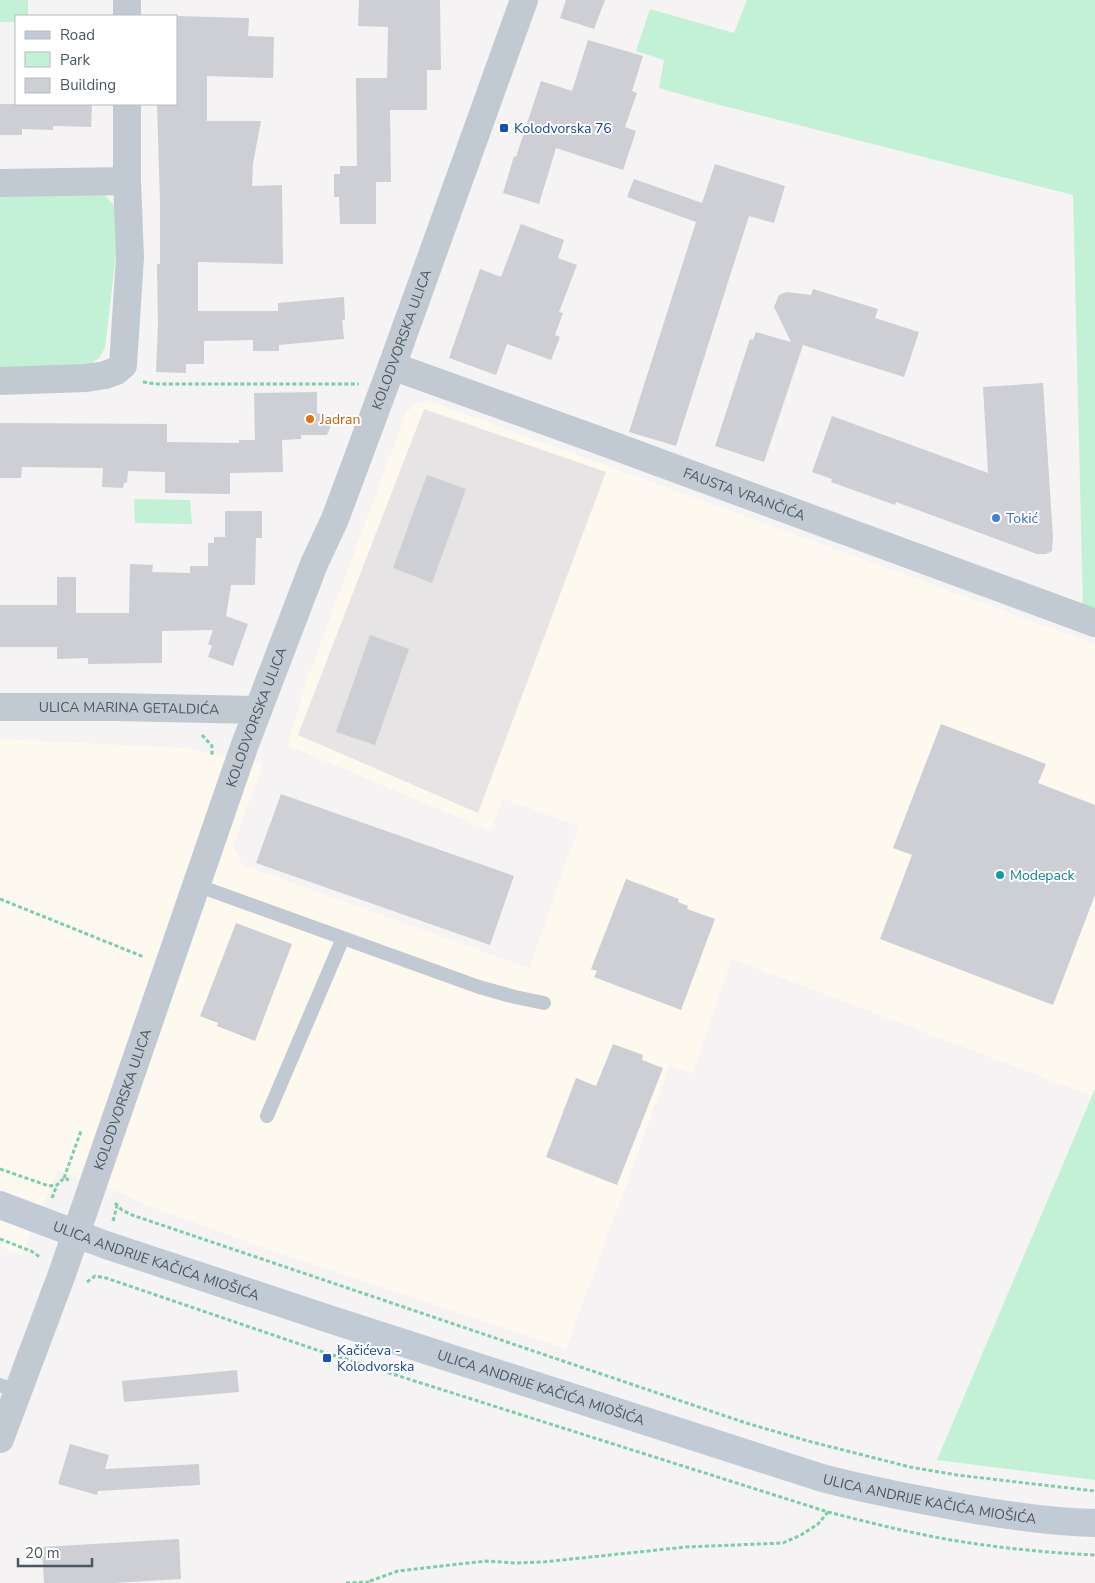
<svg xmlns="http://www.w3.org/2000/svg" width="1095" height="1583" viewBox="0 0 1095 1583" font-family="'Nunito Sans',sans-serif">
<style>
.commercial{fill:#fdf9ef}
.education{fill:#e6e4e5}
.green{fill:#c3f1d5}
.building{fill:#cdcfd5}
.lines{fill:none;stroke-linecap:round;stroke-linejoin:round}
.path{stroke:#7ad0a6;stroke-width:3;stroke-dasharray:4 2.5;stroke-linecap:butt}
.service{stroke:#c1cad2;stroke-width:14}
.minor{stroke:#c1cad2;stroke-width:28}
.tertiary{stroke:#c1cad2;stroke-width:28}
.secondary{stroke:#c1cbd6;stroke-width:28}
.transit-dot{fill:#1a4fb4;stroke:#fff;stroke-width:2}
.food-dot{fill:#e8710a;stroke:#fff;stroke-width:2}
.shop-dot{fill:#3f7fe0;stroke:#fff;stroke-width:2}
.culture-dot{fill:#0f9aa8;stroke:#fff;stroke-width:2}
.labels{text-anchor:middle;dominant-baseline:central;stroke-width:4;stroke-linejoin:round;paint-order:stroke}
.transit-label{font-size:14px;fill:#164399;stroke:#fff;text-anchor:start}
.street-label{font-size:14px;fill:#4a5661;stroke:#fff}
.food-label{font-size:14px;fill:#c56008;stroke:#fff;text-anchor:start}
.shop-label{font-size:14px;fill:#366cbe;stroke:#fff;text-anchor:start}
.culture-label{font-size:14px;fill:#0d838f;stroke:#fff;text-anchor:start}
</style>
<rect width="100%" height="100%" fill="#f5f3f3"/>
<path class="commercial" d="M427,400L1095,644V1088L1092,1096L732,959L692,1074L670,1065L566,1349L267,1249L141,1203L126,1195L58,1170L21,1255L0,1247V739L185,748L263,764L233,847L243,865L529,968L579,827L503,798L491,831L287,745L307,680L406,413L416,404Z"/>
<path class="education" d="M424,409L606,472L478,813L298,735Z"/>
<path class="green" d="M0,0H28V16H16V22H0Z
M747,0H1095V612L1083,608L1073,195L708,102L659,88L664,60L636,51L650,9L734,33Z
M0,195H105L116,208L119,228L105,348L99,358L85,367H0Z
M134,499L190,500L192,524L135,523Z
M1095,1088V1480L937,1460L1092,1096Z"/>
<path class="building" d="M359,0H440L441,70H427V110H390L391,182H376V224H340L339,197H334V174H340V166H357L356,78H387L388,27L358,26Z
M566,0H605L594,29L560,18Z
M176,16L249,18L248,36L274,37L273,78L207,76V121H261L253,163L252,186L282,185L283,264L198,262V311H278V303L344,297L345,320H342L344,339L279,345V351H253V340L204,341V364H186V373L156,372L158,325L157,264H160V202L157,104H176Z
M588,40L643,56L632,91L637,93L625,127L636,131L623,170L556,148L539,204L503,193L514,156L516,157L541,81L572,91Z
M0,104H92L91,127L53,126V130L22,129V135H0Z
M715,164L785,186L774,223L749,216L676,446L629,432L696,222L627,197L634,179L702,203Z
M521,224L564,240L558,258L577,265L559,312L563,313L555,335L560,337L551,360L507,344L496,375L449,358L480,269L501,277Z
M813,289L878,309L875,318L919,332L904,377L803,345L764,462L715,446L750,339L753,340L756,332L791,342L774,307L779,295L786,292L811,295Z
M1043,383L1053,538L1052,551L1046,554H1037L896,502L895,505L831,482L832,479L812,472L832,416L988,473L983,387Z
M317,392V413L334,418L327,435H301V439L282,440L283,472L230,473V494L165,493V472L128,471L127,483H124L123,488L102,487L103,468L22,467L21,478H0V423L167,424V442L239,443V440H255L254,393Z
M427,475L466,489L432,583L393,568Z
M225,511H262V538H256L255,585H231L226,616L248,624L233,666L208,657L212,646L208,644L213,630L162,631V663L88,664V658L57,659V647H0V605H57V577H76V613H129L130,564L153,565L152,572L190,573V566H208V543H214V537H225Z
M370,635L409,649L375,745L336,732Z
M941,724L1046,764L1038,783L1095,805V895L1053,1005L880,939L912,855L893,848Z
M281,794L514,876L490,945L256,863Z
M626,879L679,899L678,902L688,906L687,909L715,919L681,1010L594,977L597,971L591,969Z
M236,923L292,944L255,1041L217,1026L218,1023L200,1016Z
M613,1044L643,1055L642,1060L663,1068L617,1185L546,1157L576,1078L596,1086Z
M237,1370L239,1392L124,1402L122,1381Z
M70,1444L109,1455L105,1469L199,1464L200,1485L98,1491L97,1495L58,1484Z
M179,1539L181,1579L114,1583H44L42,1547Z"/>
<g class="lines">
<path class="path" d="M143,382L157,384H359
M202,735L212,746V755
M0,899L144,957
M0,1169L49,1186L57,1185L64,1178L69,1180
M64,1178L81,1131
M52,1198L57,1185
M115,1203L122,1210L132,1215L746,1423L808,1441L910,1467L957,1475L1095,1491
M113,1221L117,1206
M0,1239L31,1251L40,1257
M87,1282L95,1276L106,1278L320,1351L828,1512C875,1524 922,1536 970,1543C1011,1549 1053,1553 1095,1555
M370,1581L398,1571L486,1561L515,1563L543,1562L686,1547L783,1543L801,1535L818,1524L828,1512
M346,1583L370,1582"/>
<path class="service" d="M196,885L479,987L515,997L544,1003
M267,1116L343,938
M0,1385L18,1392"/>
<g class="minor">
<path d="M127,16V0"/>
<path d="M127,181V104"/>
<path d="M0,183L127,181L130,257L123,365L116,371L105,375L86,378L0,381"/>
<path id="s1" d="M392,366L598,440L1095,623"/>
<path id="s2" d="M0,707H115L258,710"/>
</g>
<path class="tertiary" id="s3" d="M0,1439L62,1274L244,747L314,564L335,519L392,366L524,0"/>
<path class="secondary" id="s4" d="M0,1205L106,1245L326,1318L822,1478C871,1491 920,1500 970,1509C1011,1516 1053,1522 1095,1523"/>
</g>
<g class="transit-dot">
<rect x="499" y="123" width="10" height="10" rx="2.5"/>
<rect x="322" y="1353" width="10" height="10" rx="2.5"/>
</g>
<circle class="food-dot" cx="310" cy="419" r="5"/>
<circle class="shop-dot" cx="996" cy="518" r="5"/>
<circle class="culture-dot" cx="1000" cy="875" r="5"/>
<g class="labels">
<g class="transit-label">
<text x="514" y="128">Kolodvorska 76</text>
<text x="337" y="1350">Kačićeva -<tspan x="337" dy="16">Kolodvorska</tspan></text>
</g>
<g class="street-label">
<text stroke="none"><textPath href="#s3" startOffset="1171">KOLODVORSKA ULICA</textPath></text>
<text stroke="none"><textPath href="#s1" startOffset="375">FAUSTA VRANČIĆA</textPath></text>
<text stroke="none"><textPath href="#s2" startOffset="129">ULICA MARINA GETALDIĆA</textPath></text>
<text stroke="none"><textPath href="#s3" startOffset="766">KOLODVORSKA ULICA</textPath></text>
<text stroke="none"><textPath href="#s3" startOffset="361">KOLODVORSKA ULICA</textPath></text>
<text stroke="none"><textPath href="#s4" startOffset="166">ULICA ANDRIJE KAČIĆA MIOŠIĆA</textPath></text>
<text stroke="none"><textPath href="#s4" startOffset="571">ULICA ANDRIJE KAČIĆA MIOŠIĆA</textPath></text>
<text stroke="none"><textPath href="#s4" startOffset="976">ULICA ANDRIJE KAČIĆA MIOŠIĆA</textPath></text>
</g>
<g class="food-label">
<text x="320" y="419">Jadran</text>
</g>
<g class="shop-label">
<text x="1006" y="518">Tokić</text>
</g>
<g class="culture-label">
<text x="1010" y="875">Modepack</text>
</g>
</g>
<rect x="15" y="15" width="162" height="90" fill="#ffffff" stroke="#b7bbc0"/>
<rect x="25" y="31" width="25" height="8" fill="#c1cbd6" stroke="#b7bbc0"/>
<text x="60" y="40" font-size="15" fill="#4a5661">Road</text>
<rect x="25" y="52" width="25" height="15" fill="#c3f1d5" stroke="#b7bbc0"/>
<text x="60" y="65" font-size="15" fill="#4a5661">Park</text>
<rect x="25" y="78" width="25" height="15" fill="#cdcfd5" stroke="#b7bbc0"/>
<text x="60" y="90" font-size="15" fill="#4a5661">Building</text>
<path d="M18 1558v8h74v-8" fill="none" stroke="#4a5661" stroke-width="2.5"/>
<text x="25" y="1558" font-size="15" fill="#4a5661" stroke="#ffffff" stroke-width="4" paint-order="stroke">20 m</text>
</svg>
